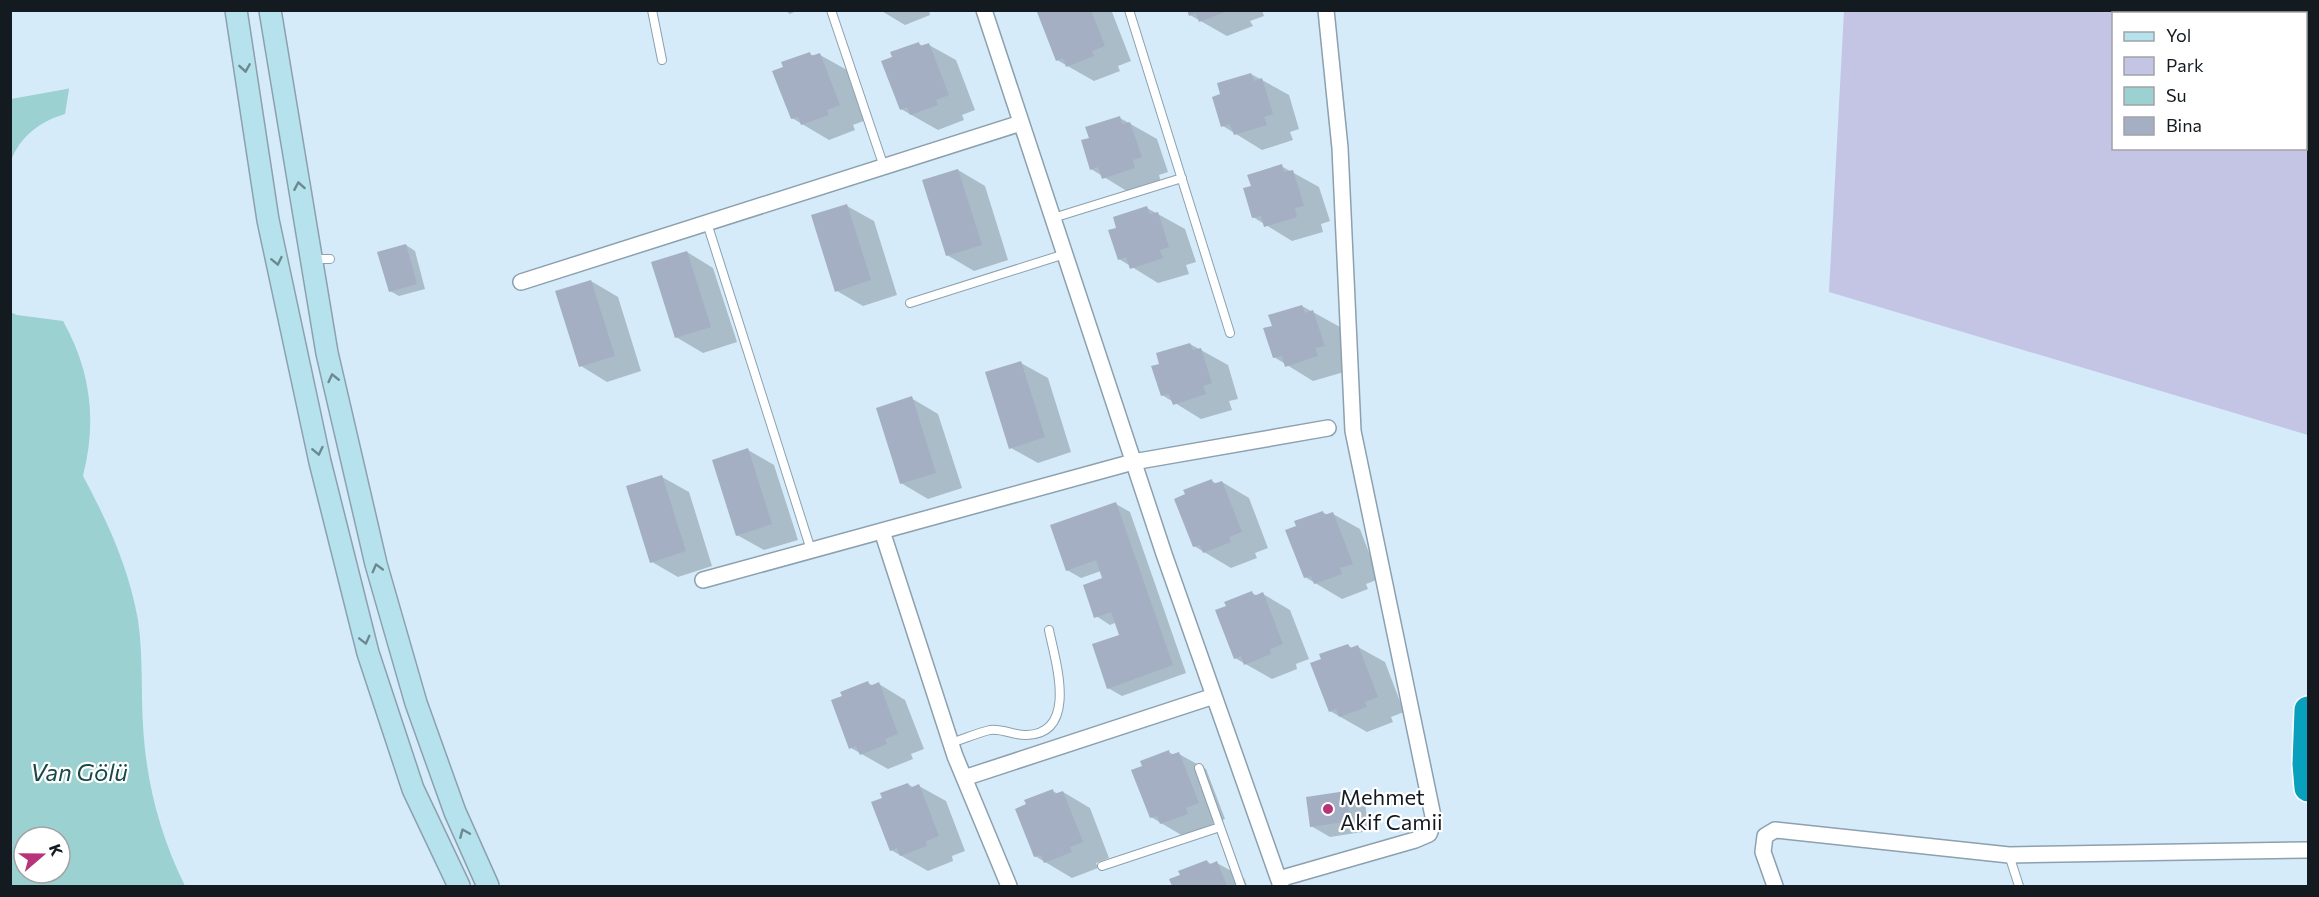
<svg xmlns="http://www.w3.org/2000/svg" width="2319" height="897" viewBox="0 0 2319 897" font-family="Commissioner,sans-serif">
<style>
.green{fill:#c4c4e5}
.water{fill:#9bd1d0;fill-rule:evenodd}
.pier{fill:#d5ebfa}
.shadow{fill:#0003}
.building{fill:#a4afc3}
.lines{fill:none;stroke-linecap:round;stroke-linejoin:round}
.lane-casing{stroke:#8ca0af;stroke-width:10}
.street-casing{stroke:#8ca0af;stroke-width:18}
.secondary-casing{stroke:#8ca0af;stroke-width:24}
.highway-casing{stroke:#fff;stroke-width:30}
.lane{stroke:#fff;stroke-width:8}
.street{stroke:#fff;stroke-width:15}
.secondary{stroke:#b5e2ec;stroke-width:21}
.highway{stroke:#09a0be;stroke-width:27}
.oneway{stroke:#6c8890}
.poi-dot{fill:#b7337a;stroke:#fff;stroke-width:2}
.labels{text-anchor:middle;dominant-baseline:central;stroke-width:4.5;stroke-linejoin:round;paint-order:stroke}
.poi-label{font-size:22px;fill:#131a20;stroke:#fff;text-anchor:start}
.water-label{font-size:24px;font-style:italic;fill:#184848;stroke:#fff}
</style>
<rect width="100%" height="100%" fill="#d5ebfa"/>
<path class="green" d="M2210,10L2220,13L2114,14V148H2306V38L2308,39V435L1829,292L1844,11Z"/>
<path class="water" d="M70,83L65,114C41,121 20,136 11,161V96Z
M10,312L17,315L63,321C91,371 97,421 83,476C108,522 129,569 138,620C143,654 141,690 143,725C146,782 160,835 185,886H11ZM24,837H60V873H24Z"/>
<path class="pier" d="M69,80L73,82L72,88L11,99L10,93Z"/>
<path class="shadow" d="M784,10H798L790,14Z
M880,10H929L930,15L905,25Z
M1046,10L1112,12L1131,61L1118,66L1120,71L1094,81L1057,60Z
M1188,10H1262L1264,16L1250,21L1253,26L1227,36L1190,15Z
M918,43L924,47L929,45L956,60L975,110L962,115L964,120L938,130L901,109Z
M809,53L815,57L820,55L847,70L866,120L853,125L855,130L829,140L792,118Z
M1251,74L1289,95L1299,129L1290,132L1293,140L1262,150L1223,126L1222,95Z
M1120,118L1157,139L1168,172L1159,175L1161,183L1130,193L1091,169L1090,139Z
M1281,166L1319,187L1330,221L1321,224L1323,232L1292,241L1253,217Z
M958,170L985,186L1008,260L974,271L947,255Z
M847,206L874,221L897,295L863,306L837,291Z
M1147,208L1185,229L1196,262L1186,265L1189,274L1158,283L1119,259L1118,229Z
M406,245L415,251L425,289L399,296L390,291Z
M687,252L713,268L737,342L703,353L676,337Z
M591,281L618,297L641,371L607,382L581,366Z
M1302,306L1340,327L1351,361L1341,364L1344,372L1313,381L1274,357L1273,327Z
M1190,344L1228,365L1238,399L1229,401L1232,410L1201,419L1162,395L1161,365Z
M1021,363L1048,378L1071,452L1038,463L1011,448Z
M911,398L938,414L962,488L928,499L901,483Z
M748,450L774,465L798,540L764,550L737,535Z
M662,477L689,492L712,566L678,577L652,562Z
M1212,481L1217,484L1222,482L1249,498L1268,548L1255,553L1257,558L1231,568L1194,546Z
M1116,504L1130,512L1186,673L1122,696L1108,688L1121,636L1117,622L1110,625L1096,616L1104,579L1101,571L1081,578L1067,570Z
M1322,512L1328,515L1333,514L1360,529L1379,579L1366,584L1368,589L1342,599L1305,577Z
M1252,593L1258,596L1263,594L1290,610L1309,659L1296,664L1297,669L1272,679L1235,658Z
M1348,645L1353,649L1358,647L1385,662L1404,712L1391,717L1393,722L1367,732L1330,711Z
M868,683L874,686L879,684L905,700L924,749L911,754L913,759L888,769L851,748L843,697Z
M1169,752L1174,755L1179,754L1206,769L1225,819L1212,824L1214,829L1188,839L1151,817L1144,766Z
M908,784L914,788L919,786L946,801L965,851L952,856L953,861L928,871L891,850Z
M1053,791L1058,794L1063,792L1090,808L1109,858L1096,863L1098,868L1072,878L1035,856Z
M1346,792L1365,803L1369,831L1330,837L1311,826Z
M1207,861L1212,865L1217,863L1244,878L1247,886H1174L1171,880Z"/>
<path class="building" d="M1042,10H1091L1105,46L1092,51L1094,56L1066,67L1063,58L1056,61L1037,12Z
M1187,10H1228V11L1199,22L1196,13L1189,16Z
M919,42L920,46L929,43L949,95L936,100L938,105L910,115L907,107L900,110L881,61L892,57L890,52Z
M810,52L811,56L820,53L840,105L827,110L829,115L801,125L798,117L791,119L772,71L783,67L781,62Z
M1251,73L1254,81L1262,78L1273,114L1264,117L1267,125L1234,135L1230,124L1221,127L1212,97L1220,94L1217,83Z
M1120,116L1122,124L1130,122L1142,157L1133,160L1135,168L1102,179L1098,167L1090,170L1081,140L1089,138L1085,127Z
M1282,164L1284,172L1293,170L1304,206L1295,208L1297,217L1264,227L1261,216L1252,218L1243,188L1251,186L1247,175Z
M958,169L982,245L946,256L922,180Z
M847,204L871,280L835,292L811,215Z
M1147,206L1150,214L1158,212L1169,247L1160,250L1163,258L1130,269L1126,257L1118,260L1108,230L1116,228L1113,217Z
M406,244L417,284L389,292L377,252Z
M687,251L711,327L675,338L651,262Z
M591,280L615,356L579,367L555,291Z
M1302,305L1305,313L1313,310L1325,346L1315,348L1318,356L1285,367L1282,356L1273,358L1263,328L1272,326L1268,315Z
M1190,343L1193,350L1201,348L1212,383L1203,386L1206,394L1173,405L1169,394L1161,396L1151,366L1159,364L1156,353Z
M1021,361L1045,437L1009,449L985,372Z
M912,396L936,473L900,484L876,408Z
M748,448L772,524L736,536L712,460Z
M662,475L686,551L650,563L626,486Z
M1212,479L1213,484L1222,481L1242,532L1229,537L1231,542L1203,553L1200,545L1193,547L1174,499L1185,494L1183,490Z
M1116,502L1173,665L1107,689L1092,644L1119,635L1111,612L1094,618L1083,585L1102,578L1096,560L1066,571L1050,525Z
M1323,511L1324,515L1333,512L1353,564L1340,568L1342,574L1314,584L1311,576L1304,578L1285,530L1296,526L1294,521Z
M1252,591L1254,596L1263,592L1283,644L1270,649L1271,654L1244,665L1241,656L1234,659L1215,610L1226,606L1224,602Z
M1348,644L1350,648L1358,645L1378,697L1365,702L1367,707L1339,717L1336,709L1329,712L1310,663L1321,659L1319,654Z
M868,681L870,686L879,682L898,734L885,739L887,744L860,755L856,746L849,749L831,700L842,696L840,692Z
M1169,750L1170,755L1179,752L1199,803L1186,808L1188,814L1160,824L1157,816L1150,818L1131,770L1142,766L1140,761Z
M908,783L910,788L919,784L939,836L926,841L927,846L900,856L897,848L890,851L871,802L882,798L880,793Z
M1053,789L1054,794L1063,791L1083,842L1070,847L1072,852L1044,863L1041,855L1034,857L1015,809L1026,804L1024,800Z
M1346,791L1351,821L1310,827L1306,797Z
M1207,860L1208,865L1217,861L1227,886H1172L1169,879L1180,875L1178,871Z"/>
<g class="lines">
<g class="lane-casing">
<path id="lane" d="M652,10L662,60
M831,10L884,167
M1129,10L1230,333
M1053,218L1182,178
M707,223L811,550
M313,259H330
M910,303L1065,254
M951,743C964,739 977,733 990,730C1002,728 1015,736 1027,735C1079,733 1055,660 1049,630
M1199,768L1241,886
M2009,855L2019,886
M1102,866L1220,827"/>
</g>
<g class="street-casing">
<path id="street" d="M984,10L1164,554L1281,886
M521,282L1021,123
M882,531L955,756L1009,886
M703,580L1133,462L1328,428
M964,778L1214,696
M1279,879L1415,840L1429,834L1434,821L1353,431L1340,148L1326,10
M1775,886L1763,852L1765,836L1775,830L2009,855L2308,850"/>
</g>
<g class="secondary-casing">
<path id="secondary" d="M236,10L268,220L320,462L368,653L413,789L459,886
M270,10L327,353L376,564L416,703L455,812L488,886"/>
</g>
<g class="highway-casing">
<path id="highway" d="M2308,710L2306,764L2308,788"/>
</g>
<use href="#lane" class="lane"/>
<use href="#street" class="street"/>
<use href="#secondary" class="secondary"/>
<use href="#highway" class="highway"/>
</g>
<defs><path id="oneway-chevron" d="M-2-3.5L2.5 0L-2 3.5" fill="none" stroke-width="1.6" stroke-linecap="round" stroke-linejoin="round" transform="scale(1.5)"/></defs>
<g class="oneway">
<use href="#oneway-chevron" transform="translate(245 68) rotate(81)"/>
<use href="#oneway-chevron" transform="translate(299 186) rotate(-100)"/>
<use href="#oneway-chevron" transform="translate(277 261) rotate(78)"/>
<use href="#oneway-chevron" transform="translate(333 378) rotate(-103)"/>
<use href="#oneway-chevron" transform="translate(318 451) rotate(78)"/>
<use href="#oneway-chevron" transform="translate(377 568) rotate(-105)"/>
<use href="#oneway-chevron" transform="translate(365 640) rotate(76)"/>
<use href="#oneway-chevron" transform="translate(464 833) rotate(-113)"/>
</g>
<circle class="poi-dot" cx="1328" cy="809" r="6"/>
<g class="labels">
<g class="poi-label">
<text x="1340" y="796">Mehmet<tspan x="1340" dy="25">Akif Camii</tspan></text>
</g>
<g class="water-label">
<text x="79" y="771">Van Gölü</text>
</g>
</g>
<rect width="2319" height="897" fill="none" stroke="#131a20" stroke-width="24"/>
<rect x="2112" y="12" width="195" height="138" fill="#ffffff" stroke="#a1a3a6" stroke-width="1.5"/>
<rect x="2124" y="32" width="30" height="9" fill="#b5e2ec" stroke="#a1a3a6" stroke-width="1.5"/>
<text x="2166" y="42" font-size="18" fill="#131a20">Yol</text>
<rect x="2124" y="57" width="30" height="18" fill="#c4c4e5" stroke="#a1a3a6" stroke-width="1.5"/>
<text x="2166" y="72" font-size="18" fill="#131a20">Park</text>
<rect x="2124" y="87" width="30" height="18" fill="#9bd1d0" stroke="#a1a3a6" stroke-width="1.5"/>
<text x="2166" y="102" font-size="18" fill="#131a20">Su</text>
<rect x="2124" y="117" width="30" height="18" fill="#a4afc3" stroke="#a1a3a6" stroke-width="1.5"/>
<text x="2166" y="132" font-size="18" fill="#131a20">Bina</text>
<g transform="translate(42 855) rotate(70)"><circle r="28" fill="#ffffff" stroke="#a1a3a6" stroke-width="1.5"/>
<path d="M0-4.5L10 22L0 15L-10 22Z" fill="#b7337a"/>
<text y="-9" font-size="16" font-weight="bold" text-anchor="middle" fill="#131a20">K</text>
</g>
</svg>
